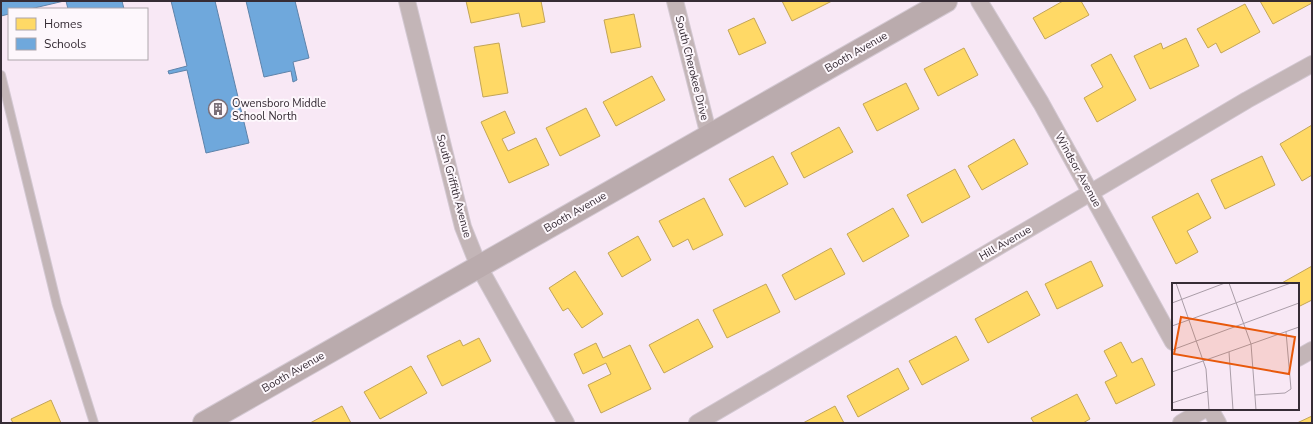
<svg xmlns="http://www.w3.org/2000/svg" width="1313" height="424" viewBox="0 0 1313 424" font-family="'Nunito Sans',sans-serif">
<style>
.homes{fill:#ffd966;stroke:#c3a557}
.schools{fill:#6fa8dc;stroke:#5e83aa}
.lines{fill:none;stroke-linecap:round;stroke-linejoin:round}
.lane-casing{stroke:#d3c8d2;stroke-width:10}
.street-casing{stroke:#d3c8d2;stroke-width:18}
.secondary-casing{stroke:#d3c8d2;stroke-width:24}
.lane{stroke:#c3b5b7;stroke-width:8}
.street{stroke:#c3b5b7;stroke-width:16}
.secondary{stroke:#baabad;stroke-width:22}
.labels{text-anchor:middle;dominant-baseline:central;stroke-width:4;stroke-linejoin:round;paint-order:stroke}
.street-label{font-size:11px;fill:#362c35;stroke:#fdf7fc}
.poi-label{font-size:11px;fill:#362c35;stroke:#fdf7fc;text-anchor:start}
.inset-road{fill:none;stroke:#aa9da8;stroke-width:1}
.view{fill:#e8590c;fill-opacity:0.15;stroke:#e8590c;stroke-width:2}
.inset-edge{fill:none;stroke:#362c35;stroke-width:2}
</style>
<rect width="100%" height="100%" fill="#f8e8f5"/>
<path class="homes" d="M466,1H541L545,22L522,27L519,13L471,23Z
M782,1H832L792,21Z
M1063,1H1081L1089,15L1045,39L1033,18Z
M1260,1H1312V3L1273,24Z
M1245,4L1260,32L1221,53L1216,43L1208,48L1197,29Z
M634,14L641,47L611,53L604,20Z
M754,18L766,43L739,55L728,30Z
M1186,38L1199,66L1150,89L1134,56L1161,43L1163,49Z
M499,43L508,93L483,97L474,47Z
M964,48L978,75L938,96L924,69Z
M1111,54L1136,100L1097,122L1084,98L1103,87L1091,65Z
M652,76L665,100L616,126L603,102Z
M906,83L919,109L877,131L863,104Z
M586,108L600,136L560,156L546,128Z
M505,111L515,133L502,139L508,151L536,138L549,165L509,183L481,122Z
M1312,125V175L1302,181L1280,144Z
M839,127L853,152L804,178L791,153Z
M1014,139L1028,164L982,190L968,166Z
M773,156L788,184L745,207L729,179Z
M1262,156L1275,185L1225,209L1211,180Z
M955,169L970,197L922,223L907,195Z
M1198,193L1211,218L1187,231L1198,252L1176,264L1152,217Z
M704,198L723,235L693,250L688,239L673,247L659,221Z
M893,208L909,236L863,262L847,234Z
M638,236L651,260L622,277L608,253Z
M831,248L845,274L795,300L782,275Z
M1091,261L1103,286L1057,309L1045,284Z
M1312,266V300L1298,307V284H1280Z
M575,271L603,314L582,328L568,308L563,311L549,288Z
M766,284L780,312L727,338L713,310Z
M1027,291L1040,315L988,343L975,319Z
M698,319L713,347L664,373L649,345Z
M956,336L969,360L922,385L909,361Z
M479,338L491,361L442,386L427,356L460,340L463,346Z
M1121,342L1132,363L1142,358L1155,385L1116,404L1105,382L1117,376L1104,351Z
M596,343L603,358L630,345L651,389L601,413L588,385L611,374L606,363L583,374L574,354Z
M411,366L427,393L380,419L364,392Z
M898,368L909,389L858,417L847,396Z
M1077,394L1090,419L1083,423H1034L1031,418Z
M51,400L61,423H13L11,419Z
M342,406L351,423H310Z
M835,406L844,423H803Z
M1312,416V423H1297Z"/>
<path class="schools" d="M1,1H64L30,9H9V14L1,16Z
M66,1H122L124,9H68Z
M171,1H215L249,143L206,153L187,70L169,74L168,71L187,66Z
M246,1H295L309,58L293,62L297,80L293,82L291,71L264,77Z"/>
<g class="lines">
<g class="lane-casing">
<path id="lane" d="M1,75L57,305L94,423"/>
</g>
<g class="street-casing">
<path id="street" d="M407,1L463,227L479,267L566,423
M675,1L709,136
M979,1L1041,103L1173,342
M1298,358L1312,350
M1210,409L1218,423
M697,423L1090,193L1247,100L1312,64
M1181,423L1205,409"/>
</g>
<g class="secondary-casing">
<path id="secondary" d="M204,423L946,1"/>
</g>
<use href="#lane" class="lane"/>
<use href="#street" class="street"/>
<use href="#secondary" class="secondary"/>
</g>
<defs>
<g id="building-ring" transform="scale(1)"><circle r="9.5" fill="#fdf7fc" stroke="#7a6e78" stroke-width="1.5"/><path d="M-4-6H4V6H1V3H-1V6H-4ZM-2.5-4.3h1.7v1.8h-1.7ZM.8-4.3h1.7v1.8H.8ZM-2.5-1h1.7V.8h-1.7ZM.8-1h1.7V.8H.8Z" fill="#7a6e78"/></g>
</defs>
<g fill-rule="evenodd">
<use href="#building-ring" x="218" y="109"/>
</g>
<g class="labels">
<g class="street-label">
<text transform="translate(856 52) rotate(-30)">Booth Avenue</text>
<text transform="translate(692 68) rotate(76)">South Cherokee Drive</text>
<text transform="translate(1078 170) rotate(61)">Windsor Avenue</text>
<text transform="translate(454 186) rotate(75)">South Griffith Avenue</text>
<text transform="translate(575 212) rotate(-30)">Booth Avenue</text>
<text transform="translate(1005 243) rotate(-30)">Hill Avenue</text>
<text transform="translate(293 372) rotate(-30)">Booth Avenue</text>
</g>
<g class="poi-label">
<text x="232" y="103">Owensboro Middle<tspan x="232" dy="13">School North</tspan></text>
</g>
</g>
<g transform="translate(1172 283)">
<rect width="127" height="127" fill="#f8e8f5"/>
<path class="inset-road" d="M4,0L34,86L37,127M57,0L79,61L84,127M0,20L53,0M0,43L119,0M0,67L127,20M57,69L61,127M0,89L127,44M83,112L113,110L119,106L114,49M0,120L36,108"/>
<path class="view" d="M9,34L123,54L117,91L2,71Z"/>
<rect width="127" height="127" class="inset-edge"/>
</g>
<rect width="1313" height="424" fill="none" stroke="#362c35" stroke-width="4"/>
<rect x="8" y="8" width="140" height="52" fill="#fdf7fc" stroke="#ada6ac"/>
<rect x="16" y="18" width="20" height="12" fill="#ffd966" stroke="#ada6ac"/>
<text x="44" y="28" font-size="12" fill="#362c35">Homes</text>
<rect x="16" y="38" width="20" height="12" fill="#6fa8dc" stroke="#ada6ac"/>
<text x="44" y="48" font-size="12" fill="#362c35">Schools</text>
</svg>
